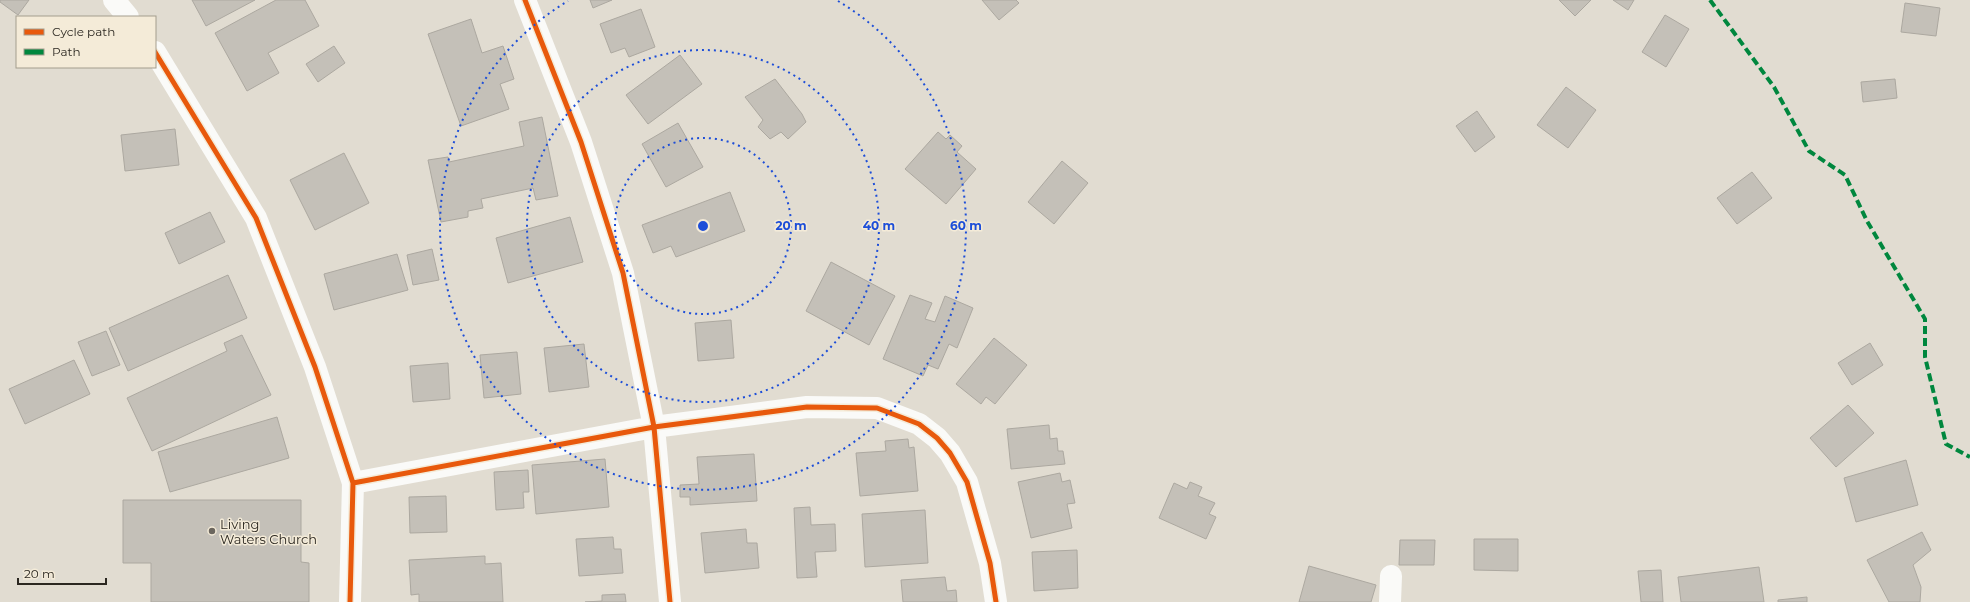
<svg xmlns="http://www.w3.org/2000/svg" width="1970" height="602" viewBox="0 0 1970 602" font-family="Montserrat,sans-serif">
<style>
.building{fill:#c4c0b8;stroke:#aca8a0}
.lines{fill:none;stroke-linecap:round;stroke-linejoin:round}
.minor{stroke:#fafaf8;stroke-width:22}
.quiet{stroke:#00873e;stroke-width:4;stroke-dasharray:8 4;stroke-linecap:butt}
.cycleway-casing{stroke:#f4ebd8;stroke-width:8}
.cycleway{stroke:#e8590c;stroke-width:5}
.ring{fill:none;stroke:#1d4ed8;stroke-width:2;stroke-dasharray:2 4}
.poi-dot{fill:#6b665e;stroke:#f4ebd8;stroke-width:1.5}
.labels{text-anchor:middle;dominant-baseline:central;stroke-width:3;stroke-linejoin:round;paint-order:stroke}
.poi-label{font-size:13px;fill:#2b2720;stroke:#f4ebd8;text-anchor:start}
.centre{fill:#1d4ed8;stroke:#f4ebd8;stroke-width:2}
.ring-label{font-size:12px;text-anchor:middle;font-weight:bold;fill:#1d4ed8;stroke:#f4ebd8;stroke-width:3;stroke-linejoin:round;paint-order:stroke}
</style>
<rect width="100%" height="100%" fill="#e1dcd1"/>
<path class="building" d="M0,0H29L18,15L0,2Z
M192,0H255L206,26Z
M276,0H305L319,26L268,53L279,73L247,91L215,33Z
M590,0H612L593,8Z
M982,0H1016L1019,3L999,20Z
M1559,0H1591L1575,16Z
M1613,0H1634L1628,10Z
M1905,3L1940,8L1936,36L1901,32Z
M641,9L655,47L629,57L625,48L611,53L600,24Z
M1665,15L1689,29L1666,67L1642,52Z
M471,19L482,53L503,46L514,79L500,84L509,109L461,126L428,34Z
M334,46L345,63L318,82L306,64Z
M680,55L702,84L648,124L626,95Z
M775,79L802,114L806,122L788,139L781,132L770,139L758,127L763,120L745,97Z
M1895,79L1897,98L1863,102L1861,82Z
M1566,87L1596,110L1568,148L1537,125Z
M1477,111L1495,137L1475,152L1456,126Z
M542,117L558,196L536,200L533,188L481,199L483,208L468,211V217L441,222L428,160L448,157L449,162L524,146L519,122Z
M678,123L703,167L666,187L642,144Z
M175,129L179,165L125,171L121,135Z
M938,132L946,139L950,135L962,146L957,152L976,169L946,204L905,169Z
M344,153L369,203L315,230L290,180Z
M1062,161L1088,183L1054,224L1028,202Z
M1752,172L1772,198L1737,224L1717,198Z
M730,192L745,231L676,257L671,246L653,253L642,225Z
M210,212L225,242L179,264L165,233Z
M570,217L583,262L508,283L496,238Z
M432,249L439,280L413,285L407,255Z
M397,254L408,290L334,310L324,274Z
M831,262L895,296L869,345L806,311Z
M228,275L247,318L128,371L109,328Z
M910,295L932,303L925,319L935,322L945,296L973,308L957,348L949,344L938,369L928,365L923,376L883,359Z
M731,320L734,358L698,361L695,323Z
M106,331L120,365L92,376L78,342Z
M242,335L271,395L152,451L127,398L227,351L224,343Z
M994,338L1027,365L995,404L986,397L981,404L956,384Z
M1870,343L1883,365L1852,385L1838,363Z
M584,344L589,387L549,392L544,348Z
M517,352L521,394L484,398L480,355Z
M74,360L90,394L25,424L9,389Z
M448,363L450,399L413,402L410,366Z
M1848,405L1874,433L1836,467L1810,438Z
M277,417L289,458L170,492L158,452Z
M1049,425L1050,439L1057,438L1058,451H1063L1065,464L1011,469L1007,429Z
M908,439L909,448L914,447L918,491L860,496L856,453L886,451L885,441Z
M754,454L757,501L690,505V497H680V485L699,484L697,457Z
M605,459L609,507L536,514L532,465Z
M1906,460L1918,505L1856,522L1844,478Z
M528,470L529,492H523L524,508L496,510L494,472Z
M1060,473L1062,482L1070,480L1075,503L1067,504L1072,528L1031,538L1018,482Z
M1190,482L1202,487L1198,496L1215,503L1209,514L1216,517L1206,539L1159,518L1174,483L1187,489Z
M446,496L447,532L410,533L409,497Z
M123,500H301V562L309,563V602H151V563H123Z
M810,507L811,525L835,524L836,551L815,552L817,577L797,578L794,508Z
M925,510L928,563L865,567L862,514Z
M746,529L747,543H757L759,568L705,573L701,533Z
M1922,532L1931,550L1913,565L1921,587L1920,602H1889L1867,560Z
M613,537L614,549H621L623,573L579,576L576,539Z
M1474,539H1518V571L1474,570Z
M1400,540H1435L1434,565H1399Z
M1077,550L1078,588L1034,591L1032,552Z
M485,556V564L501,563L503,602H419V594L411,595L409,560Z
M1309,566L1376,585L1371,602H1299Z
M1759,567L1764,602H1681L1678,577Z
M1661,570L1663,602H1641L1638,571Z
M945,577L947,591L956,590L957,602H903L901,580Z
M625,594L626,602H585L602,601V595Z
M1807,597V602H1778V600Z"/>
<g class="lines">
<path class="minor" d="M114,0L128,17
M525,0L581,142L623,273L654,427L670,602
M155,52L256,218L315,367L353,483L350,602
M353,483L654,427L807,407L877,408L919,424L937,438L950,453L967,482L990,563L996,602
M1390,602L1391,576"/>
<path class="quiet" d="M1710,0L1774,87L1809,151L1845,175L1867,221L1925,319V357L1946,444L1970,457"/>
<g class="cycleway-casing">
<path id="cycleway" d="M525,0L581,142L623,273L654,427L670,602
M155,52L256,218L315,367L353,483L350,602
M353,483L654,427L807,407L877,408L919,424L937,438L950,453L967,482L990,563L996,602"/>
</g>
<use href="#cycleway" class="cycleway"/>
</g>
<g class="ring">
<circle cx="703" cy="226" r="88"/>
<circle cx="703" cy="226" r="176"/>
<path d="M838 1A263 263 0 1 1 568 1"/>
</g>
<circle class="poi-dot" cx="212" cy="531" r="4"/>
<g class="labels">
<g class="poi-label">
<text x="220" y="524">Living<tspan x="220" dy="15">Waters Church</tspan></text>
</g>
</g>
<circle cx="703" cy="226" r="6" class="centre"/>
<g class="ring-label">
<text x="791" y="230">20 m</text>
<text x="879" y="230">40 m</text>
<text x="966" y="230">60 m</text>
</g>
<rect x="16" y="16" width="140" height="52" fill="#f4ebd8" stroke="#a49d8e"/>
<rect x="24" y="29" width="20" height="6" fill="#e8590c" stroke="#a49d8e"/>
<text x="52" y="36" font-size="12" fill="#2b2720">Cycle path</text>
<rect x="24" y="49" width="20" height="6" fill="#00873e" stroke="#a49d8e"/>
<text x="52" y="56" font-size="12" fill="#2b2720">Path</text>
<path d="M18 578v6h88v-6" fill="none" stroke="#2b2720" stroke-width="2"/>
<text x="24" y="578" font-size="12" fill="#2b2720" stroke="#f4ebd8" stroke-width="3" paint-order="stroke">20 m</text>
</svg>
